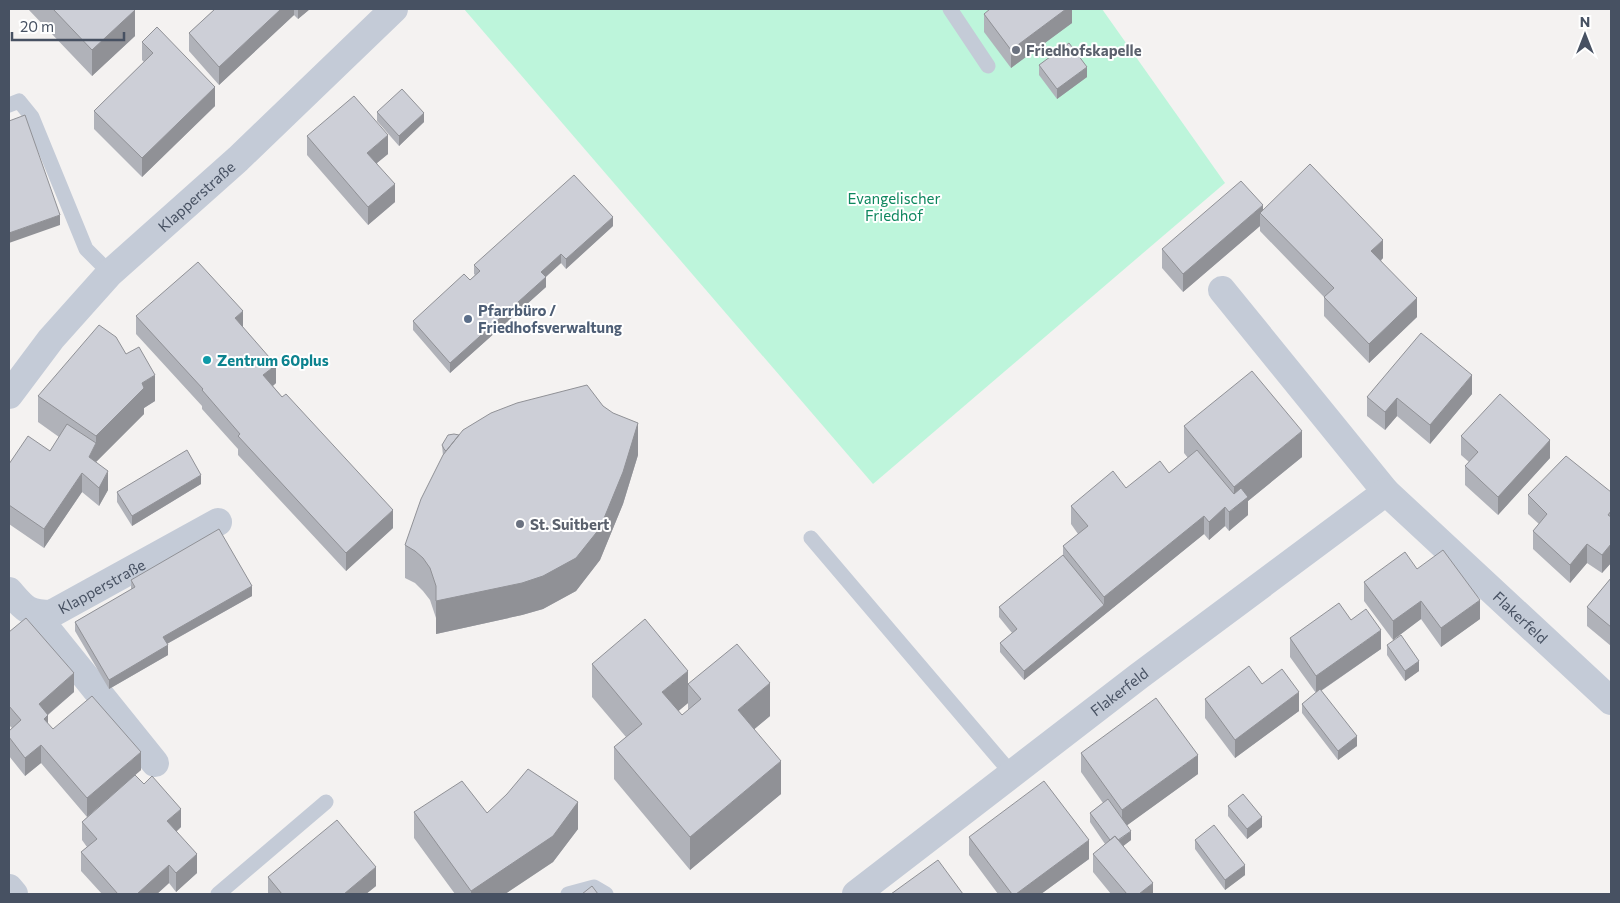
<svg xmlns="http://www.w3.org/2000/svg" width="1620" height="903" viewBox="0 0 1620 903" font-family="Commissioner,sans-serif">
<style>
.green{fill:#bdf5db}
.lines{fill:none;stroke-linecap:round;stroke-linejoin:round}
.service{stroke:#c4cbd7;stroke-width:15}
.minor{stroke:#c4cbd7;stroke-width:28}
.tertiary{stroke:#c4cbd7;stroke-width:28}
.wall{fill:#b0b2b9}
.shaded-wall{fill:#909196}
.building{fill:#cdcfd7;stroke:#909196}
.worship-dot{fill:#6b7280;stroke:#fff;stroke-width:2}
.service-dot{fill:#5c6f8a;stroke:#fff;stroke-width:2}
.culture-dot{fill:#0f9aa8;stroke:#fff;stroke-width:2}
.labels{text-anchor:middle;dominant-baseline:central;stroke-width:4;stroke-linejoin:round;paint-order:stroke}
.worship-label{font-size:15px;font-weight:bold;fill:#5b616d;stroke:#fff;text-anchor:start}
.street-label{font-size:15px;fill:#475162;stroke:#fff}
.park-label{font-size:15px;fill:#0d875e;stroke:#fff}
.service-label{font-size:15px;font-weight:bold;fill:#4e5e75;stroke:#fff;text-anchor:start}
.culture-label{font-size:15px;font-weight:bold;fill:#0d838f;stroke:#fff;text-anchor:start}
</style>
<rect width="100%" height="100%" fill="#f4f2f1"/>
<path class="green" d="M464,9H1102L1225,183L873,484Z"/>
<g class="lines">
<path class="service" d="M950,9L988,66
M9,105L19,101L32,117L86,249L110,273
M811,538L1012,774
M218,894L326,802
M568,894L594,887L606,894"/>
<g class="minor">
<path d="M1222,290L1386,492"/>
<path id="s1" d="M9,591C24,608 27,614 51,614L218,522"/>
<path d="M35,614L155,763"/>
<path d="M9,888L14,894"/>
<path id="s2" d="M856,894L1139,676L1386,492L1611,701"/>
</g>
<path class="tertiary" id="s3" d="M9,395L51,339L110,273L238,159L394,9"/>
</g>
<path class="wall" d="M28,9H134L135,36L92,76Z
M215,9H310L298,19L294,15L219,85L189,51V33Z
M1072,9V23L1011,68L984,32V14Z
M142,42L215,106L142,177L94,129V111L144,62L142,60Z
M1039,65L1087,77L1057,99L1039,75Z
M377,112L424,122L399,146L377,121Z
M307,136L388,154L377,163L395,202L368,225L307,155Z
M1263,210L1383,258L1381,261L1417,317L1369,363L1324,316V297L1260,231V226L1183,292L1162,268V249Z
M613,226L566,269L561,263L546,277V287L450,373L413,330V321L470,280L475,275L474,274V265Z
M136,316L243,327L276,383L273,386L393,528L346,571L238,455V449L202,409V406L136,334Z
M126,354L155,401L144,408V414L96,462L108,490L99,506L82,492L44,548L9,524V464L50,451L59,437L38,422V396Z
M1472,394L1430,444L1397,416L1385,430L1367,416V397Z
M1184,426L1302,457L1248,501V515L1229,531L1225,526L1209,540L1204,534L1024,680L1000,652V643L1012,633L999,617V607L1063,555V546L1078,534L1071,524V506L1169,473L1188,458L1184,453Z
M459,435L638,455L623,504L600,560L576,591L543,609L522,615L436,634V618L430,600L423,591L415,583L405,578V545L443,456L442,445Z
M1461,436L1550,458L1498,515L1465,485V466L1469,462L1461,455Z
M201,484L132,526L117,502V492Z
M1611,492V563L1602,573L1587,563L1570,583L1533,549V531L1539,524L1528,514V495Z
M1417,569L1480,619L1441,647L1421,619L1393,640L1364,601V582Z
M1611,578V646L1587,626V607Z
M131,580L252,596L167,644L168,655L109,689L75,631V622L131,590Z
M9,632L74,692L48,715V724L53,729L141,770L135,775L181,827L176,832L197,873L176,892L169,883L157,894H102L81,871V852L87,847L82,840V822L113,794L87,817L41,763L25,776L9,756V731L12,728L9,725Z
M1290,638L1381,649L1321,691L1357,746L1338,760L1302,713V704L1316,693L1290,657Z
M1387,645L1419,671L1405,681L1387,655Z
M592,664L688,703L678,711L682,715L688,710V684L770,716L754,729L781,794L690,870L614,779V747L626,737L592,697Z
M1262,684L1299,711L1235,758L1205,718V699Z
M1081,753L1198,774L1127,825L1131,840L1123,846L1153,894H1111L1093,872V854L1105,844L1090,822V813L1103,803L1081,772Z
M1228,806L1262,827L1247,839L1228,816Z
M414,812L487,813L578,829L553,862L505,894H455L414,838Z
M969,837L1089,859L1041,894H998L969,855Z
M1195,840L1245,875L1225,890L1195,849Z
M268,877L376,886L366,894H268Z"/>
<path class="shaded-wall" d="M281,9H294V15L219,85V67Z
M298,9H310L298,19Z
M1066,9H1072V23L1011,68V50Z
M135,10V36L92,76V50Z
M1087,67V77L1057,99V89Z
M215,87V106L142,177V158Z
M424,113V122L399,146V136Z
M388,135V154L367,171V153Z
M395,184V202L368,225V207Z
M1263,205V216L1260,213V226L1183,292V274Z
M60,215V225L9,243V233Z
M613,217V226L566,269V259Z
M1383,240V258L1371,269V251Z
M561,254V263L541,281V272Z
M546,277V287L450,373V363Z
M1417,298V317L1369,363V344Z
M243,311V329L235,318Z
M276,365V383L263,394V375Z
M155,375V401L144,408V414L96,462L89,476V457L96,443V436L142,383Z
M1472,375V394L1430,444V425Z
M1397,398V416L1385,430V412Z
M638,423V455L623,504L600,560L576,591L543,609L522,615L436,634V601Z
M1302,431V457L1248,501V515L1229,531V512L1234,509V487Z
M1550,440V458L1498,515V497Z
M108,471V490L99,506V488Z
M82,473V492L44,548V529Z
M201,475V484L132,526V516Z
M1225,507V526L1209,540V522Z
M393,510V528L346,571V553Z
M1204,516V534L1024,680V671L1104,605V597Z
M1587,544V563L1570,583V565Z
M1611,544V563L1602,573V555Z
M252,586V596L163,646V637Z
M1480,600V619L1441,647V628Z
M1421,601V619L1393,640V621Z
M1381,630V649L1316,694V676Z
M168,645V655L109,689V680Z
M1419,661V671L1405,681V671Z
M688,671V703L662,725V692Z
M74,673V692L39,722V704Z
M770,683V716L738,743V710Z
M1299,692V711L1235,758V740Z
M48,715V734L44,719Z
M1357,736V746L1338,760V751Z
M41,745V763L25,776V758Z
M141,752V770L87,817V798Z
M1198,755V774L1122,829V810Z
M781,761V794L690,870V837Z
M578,802V829L553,862L505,894H471V891Z
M181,809V827L167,840V821Z
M1262,817V827L1247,839V829Z
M1131,831V840L1113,854V845Z
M1089,840V859L1041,894H1016Z
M197,854V873L176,892V873Z
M169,865V883L157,894H137Z
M1245,865V875L1225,890V880Z
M376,867V886L366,894H344Z
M1153,883V894H1139Z"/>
<path class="building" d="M53,9H134L135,10L92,50Z
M215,9H281L219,67L189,33Z
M990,9H1066L1011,50L984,14Z
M157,27L215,87L142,158L94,111L153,53L142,42Z
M1069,43L1087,67L1057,89L1039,65Z
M402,89L424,113L399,136L377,112Z
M354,96L388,135L367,153L395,184L368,207L307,136Z
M25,115L60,215L9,233V121Z
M1310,164L1383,240L1371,251L1417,298L1369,344L1324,297L1334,288L1260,213Z
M574,175L613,217L566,259L561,254L541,272L546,277L450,363L413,321L464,274L470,280L480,271L474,265Z
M1241,181L1263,205L1183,274L1162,249Z
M198,262L243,311L235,318L276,365L263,375L282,397L286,394L393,510L346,553L238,436L240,434L202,390L203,389L136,316Z
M99,325L116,337L126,354L139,347L155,375L142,383L144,388L96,436L38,396Z
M1421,333L1472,375L1430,425L1397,398L1385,412L1367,397Z
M1252,371L1302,431L1234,487L1184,426Z
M587,385L603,406L613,413L638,423L623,472L600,528L576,558L543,576L522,583L436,601V586L430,568L423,558L415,551L405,545L421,499L443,455L463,430L491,413L517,403Z
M1500,394L1550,440L1498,497L1465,466L1478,452L1461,436Z
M67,424L96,443L89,457L108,471L99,488L82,473L44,529L9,505V464L28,436L50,451Z
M454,434L459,435L446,451L444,449L442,445L448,435Z
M187,450L201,475L132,516L117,492Z
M1197,450L1234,494L1241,488L1248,497L1229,512L1225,507L1209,522L1204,516L1104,597L1063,546L1088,526L1071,506L1113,471L1126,488L1160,461L1169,473Z
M1566,456L1611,492V511L1608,515L1611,517V544L1602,555L1587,544L1570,565L1533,531L1547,514L1528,495Z
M219,529L252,586L163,637L168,645L109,680L75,622L135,587L131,580Z
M1443,550L1480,600L1441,628L1421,601L1393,621L1364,582L1405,552L1417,569Z
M1063,555L1104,605L1024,671L1000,643L1017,629L999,607Z
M1611,578V627L1587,607Z
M1339,603L1351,620L1366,609L1381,630L1316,676L1290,638Z
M26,618L74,673L39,704L48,715L44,719L53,729L92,696L141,752L87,798L41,745L25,758L9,737V731L21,720L9,706V632Z
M645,619L688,671L662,692L682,715L701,699L688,684L737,644L770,683L738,710L781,761L690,837L614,747L642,724L592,664Z
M1401,635L1419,661L1405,671L1387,645Z
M1249,666L1262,684L1282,669L1299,692L1235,740L1205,699Z
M1320,689L1357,736L1338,751L1302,704Z
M1156,698L1198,755L1122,810L1081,753Z
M528,769L578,802L553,836L471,891L414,812L462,781L487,813L507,794Z
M135,775L144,784L152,776L181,809L167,821L197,854L176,873L169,865L137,894H118L81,852L97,839L82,822Z
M1044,781L1089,840L1016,894H1012L969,837Z
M1243,794L1262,817L1247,829L1228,806Z
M1108,799L1131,831L1118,840L1115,836L1110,840L1090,813Z
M337,820L376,867L344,894H282L268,877Z
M1214,825L1245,865L1225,880L1195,840Z
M1115,836L1153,883L1139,894H1127L1093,854Z
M938,860L963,894H891Z
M592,886L598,894H582Z"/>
<g class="worship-dot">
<circle cx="1016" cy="50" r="5"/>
<circle cx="520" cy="524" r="5"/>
</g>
<circle class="service-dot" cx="468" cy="319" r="5"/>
<circle class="culture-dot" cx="207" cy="360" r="5"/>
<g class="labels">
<g class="worship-label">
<text x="1026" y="50">Friedhofskapelle</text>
<text x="530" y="524">St. Suitbert</text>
</g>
<g class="street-label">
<text stroke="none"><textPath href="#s3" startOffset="274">Klapperstraße</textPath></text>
<text stroke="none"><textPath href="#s1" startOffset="108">Klapperstraße</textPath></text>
<text stroke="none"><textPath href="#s2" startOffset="849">Flakerfeld</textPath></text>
<text stroke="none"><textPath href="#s2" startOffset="332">Flakerfeld</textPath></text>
</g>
<g class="park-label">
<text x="894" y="198">Evangelischer<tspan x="894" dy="17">Friedhof</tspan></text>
</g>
<g class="service-label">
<text x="478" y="310">Pfarrbüro /<tspan x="478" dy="17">Friedhofsverwaltung</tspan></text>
</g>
<g class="culture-label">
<text x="217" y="360">Zentrum 60plus</text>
</g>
</g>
<rect width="1620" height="903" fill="none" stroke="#475162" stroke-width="20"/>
<g transform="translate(1585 35)" stroke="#ffffff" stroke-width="4" paint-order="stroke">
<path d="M0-4L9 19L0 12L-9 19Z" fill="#475162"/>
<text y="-8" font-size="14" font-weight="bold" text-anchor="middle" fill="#475162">N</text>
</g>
<path d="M12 32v8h112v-8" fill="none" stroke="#475162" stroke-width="2.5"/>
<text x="20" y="32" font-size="15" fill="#475162" stroke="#ffffff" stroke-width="4" paint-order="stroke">20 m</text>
</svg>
